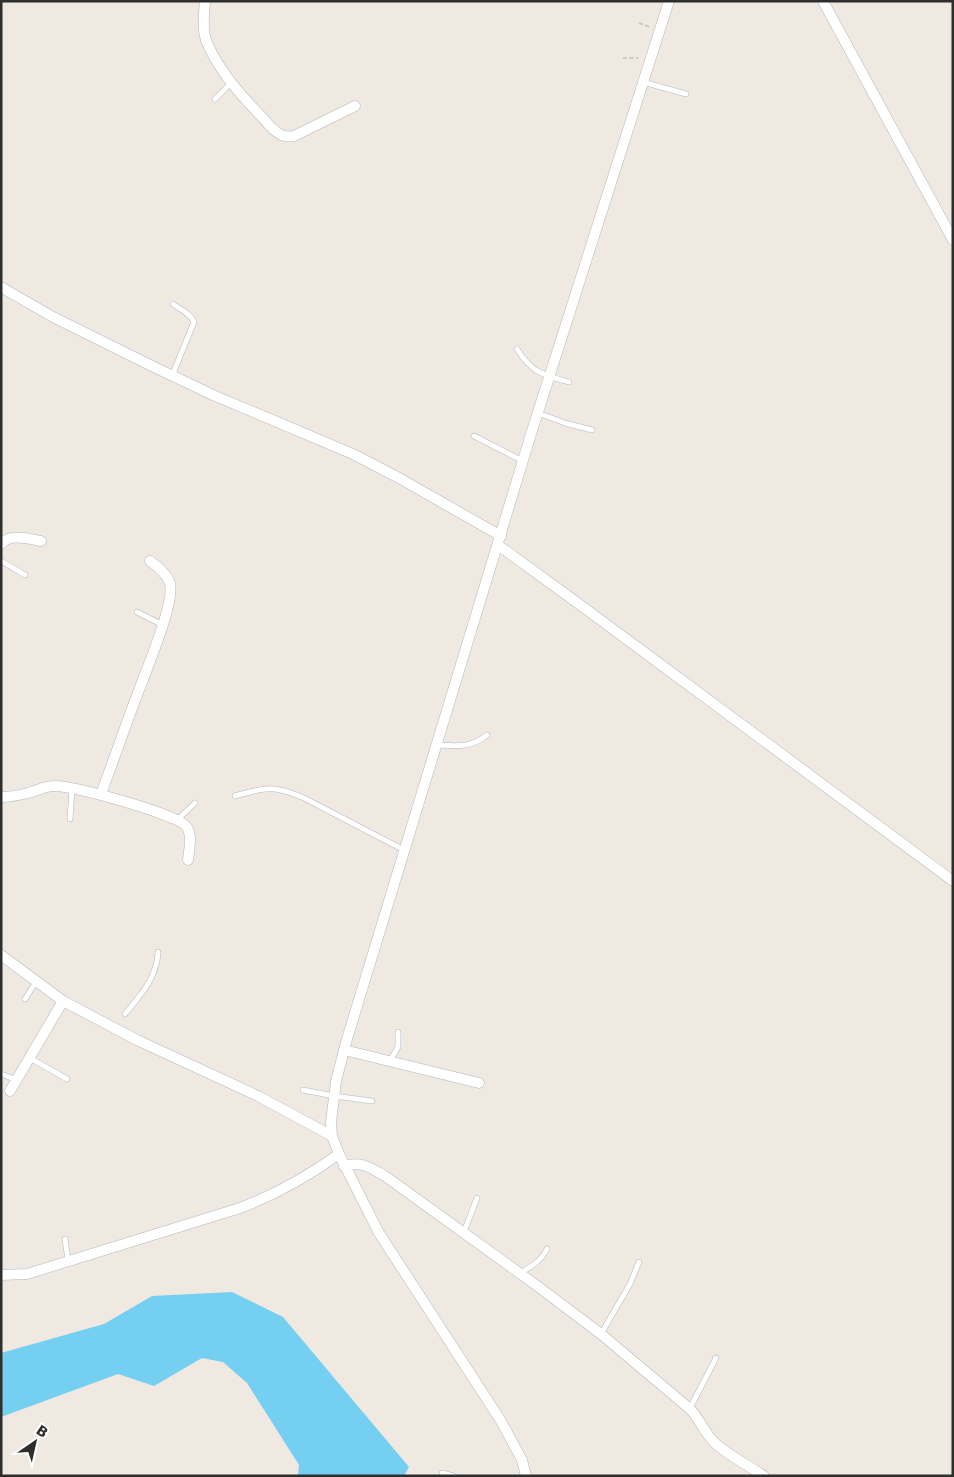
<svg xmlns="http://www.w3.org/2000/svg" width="954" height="1477" viewBox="0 0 954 1477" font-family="'DejaVu Sans',sans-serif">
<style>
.water{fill:#75cff0}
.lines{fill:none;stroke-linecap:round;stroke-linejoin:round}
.service-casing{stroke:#b4b7c1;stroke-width:6}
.minor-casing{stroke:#b4b7c1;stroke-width:11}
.path{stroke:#c9c9c9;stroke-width:2;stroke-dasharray:4 2.5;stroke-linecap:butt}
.service{stroke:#fff;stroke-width:5}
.minor{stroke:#fff;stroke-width:10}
</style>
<rect width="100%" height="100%" fill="#efe9e1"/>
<path class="water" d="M232,1292L283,1317L409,1467L404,1476H298L299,1465L247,1383L223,1362L202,1358L154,1386L118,1374L1,1417V1353L104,1324L152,1296Z"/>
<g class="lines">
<g class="service-casing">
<path id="service" d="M643,82L686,94
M215,99L231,83
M517,349C532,373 543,375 569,382
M172,376L194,322C191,314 180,309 173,304
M538,413L565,423L592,430
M474,436L523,461
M1,561L25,575
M137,612L163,625
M437,745C457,746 471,748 487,735
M235,796C266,787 274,785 304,798L404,850
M70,819L72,789
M177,820L195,803
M25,999L36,982
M125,1014C140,996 157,978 158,952
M30,1058L67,1079
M390,1061L398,1047V1032
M1,1074L17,1080
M303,1090L334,1096L372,1101
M464,1232L477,1198
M65,1239L68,1260
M520,1273C531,1267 541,1261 547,1249
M601,1334L630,1284L639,1262
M690,1408L716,1358
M442,1473L454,1476"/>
</g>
<g class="minor-casing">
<path id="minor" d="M205,1C204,14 202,28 206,40C217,69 242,97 263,118C268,124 273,131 280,134C285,137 289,137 294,136L355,106
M823,1L953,240
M1,287L53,317L152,366L213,395L353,454L399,478L501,536
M1,544C10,533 29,539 41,541
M498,545L579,604L953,881
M101,794C114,759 126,724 139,690C147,668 175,603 170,583C166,573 159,567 150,561
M1,797C10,797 20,795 28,793C37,791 44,786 54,786C72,785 176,814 186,826C193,834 189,850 188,860
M1,955L63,1001L137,1040L258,1096L332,1136
M344,1050L479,1083
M10,1091L63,1001
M344,1166C362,1161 371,1168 385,1176L536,1285L601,1334L690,1409C700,1419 704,1433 715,1443C729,1456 748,1465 764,1476
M1,1275L27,1274L240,1208C277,1194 307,1177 339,1154
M526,1476L522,1460L501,1421L379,1233L339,1154L332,1136L331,1122L336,1081L347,1039L531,434L669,1"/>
</g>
<path class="path" d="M639,23L650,27
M623,58H638"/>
<use href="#service" class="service"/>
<use href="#minor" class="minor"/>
</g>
<rect width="954" height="1477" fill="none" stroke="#2e2e2e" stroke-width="5"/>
<g transform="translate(35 1442) rotate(34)" stroke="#ffffff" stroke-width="4" paint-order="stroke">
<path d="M0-4L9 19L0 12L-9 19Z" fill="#2e2e2e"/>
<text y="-8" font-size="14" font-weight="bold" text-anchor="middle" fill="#2e2e2e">B</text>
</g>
</svg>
